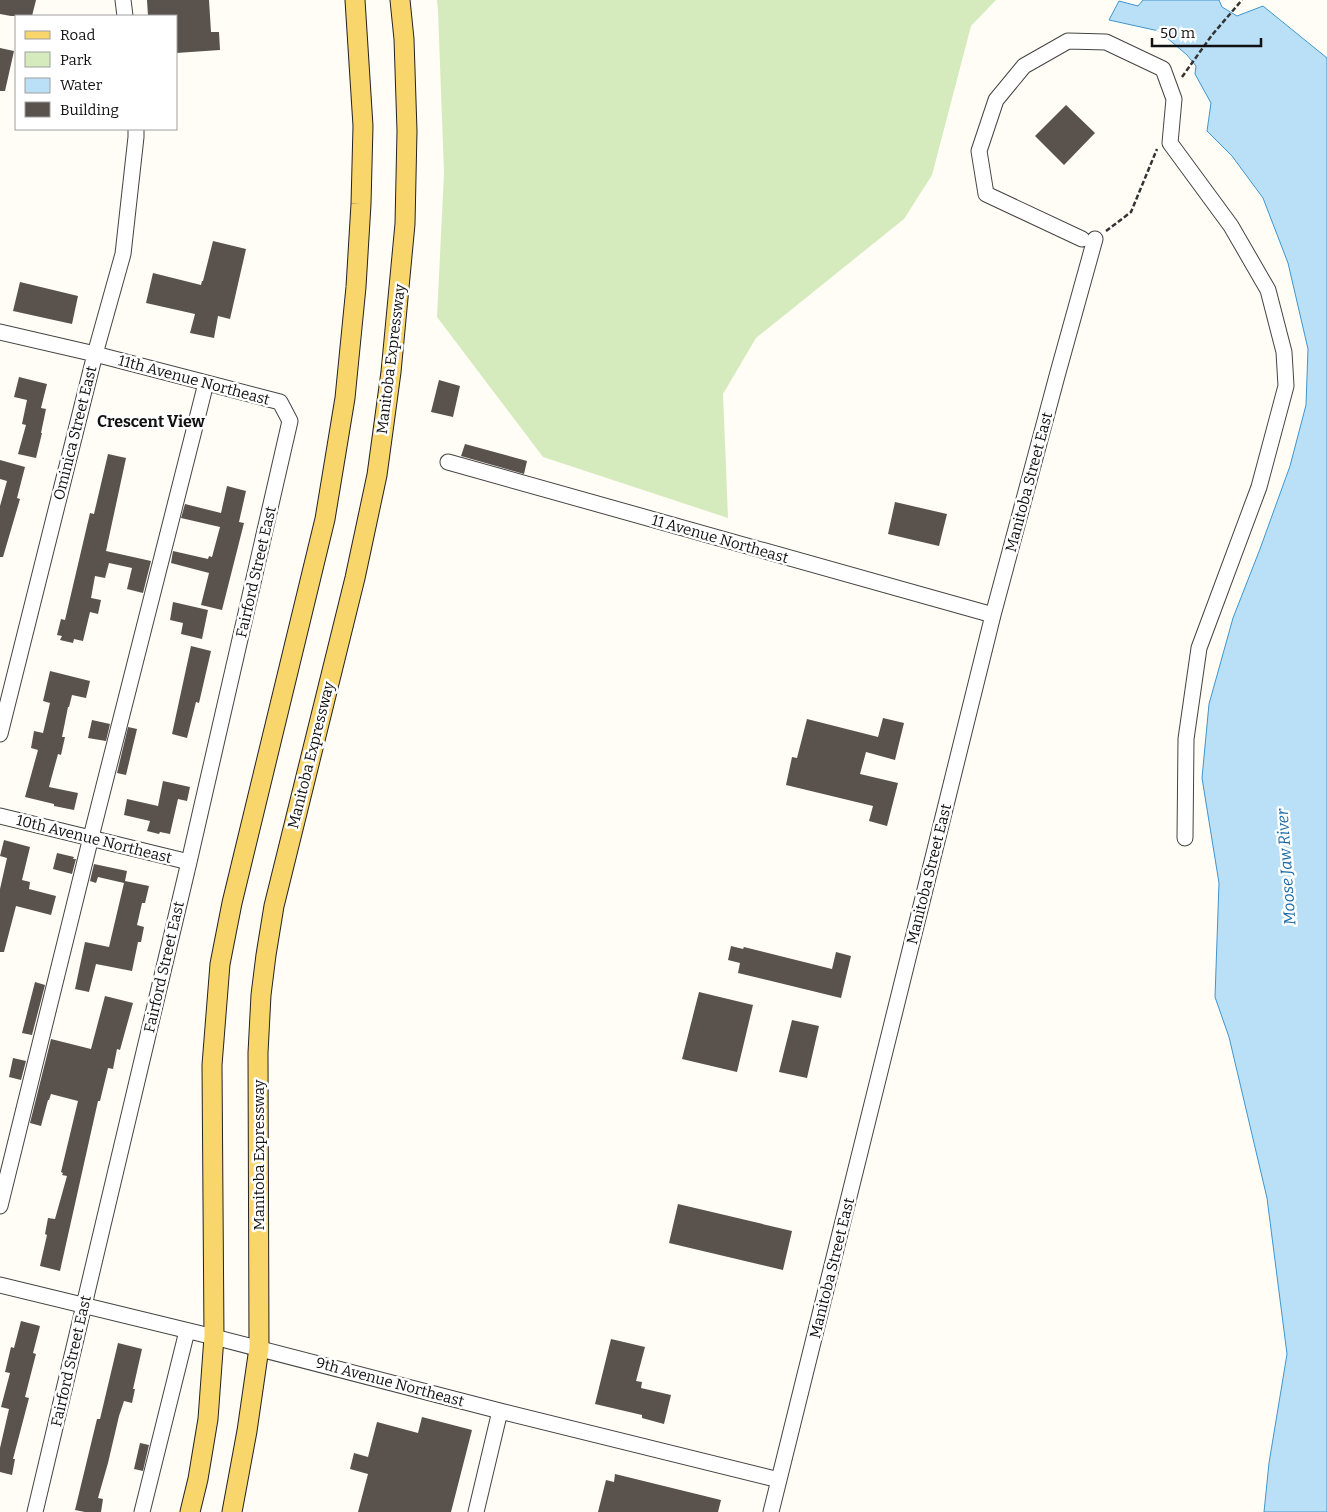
<svg xmlns="http://www.w3.org/2000/svg" width="1327" height="1512" viewBox="0 0 1327 1512" font-family="Bitter,serif">
<style>
.green{fill:#d5ebbd}
.water{fill:#b9e0f7;stroke:#3f96cf}
.building{fill:#5a524d}
.lines{fill:none;stroke-linecap:round;stroke-linejoin:round}
.minor-casing{stroke:#444;stroke-width:17}
.major-casing{stroke:#222;stroke-width:21}
.path{stroke:#333;stroke-width:2.5;stroke-dasharray:5 2.5;stroke-linecap:butt}
.minor{stroke:#fff;stroke-width:15}
.major{stroke:#f9d66b;stroke-width:19}
.labels{text-anchor:middle;dominant-baseline:central;stroke-width:5;stroke-linejoin:round;paint-order:stroke}
.street-label{font-size:15px;fill:#111;stroke:#fff}
.neighbourhood-label{font-size:16px;font-weight:bold;fill:#111;stroke:#fff}
.water-label{font-size:16px;font-style:italic;fill:#1768a6;stroke:#fff}
</style>
<rect width="100%" height="100%" fill="#fffdf5"/>
<path class="green" d="M437,0H996L971,26L932,175L904,219L756,338L723,394L728,518L543,457L437,317L444,173L438,10Z"/>
<path class="water" d="M1143,0H1219L1222,7L1237,16L1263,6L1327,58V1512H1264L1269,1463L1287,1354L1267,1198L1229,1037L1215,997L1219,883L1202,778L1209,704L1233,618L1260,549L1290,466L1306,405L1308,349L1288,263L1263,198L1232,156L1207,131L1211,103L1195,74L1196,66L1187,55L1159,31L1109,20L1119,1L1138,6Z"/>
<path class="building" d="M0,0H36L32,16H11L0,14Z
M147,0H209L211,32H219L220,50L176,53V16H148Z
M0,48L14,51L5,91H0Z
M1066,105L1095,133L1064,165L1035,136Z
M213,241L246,249L230,319L218,316L214,338L190,333L195,314L146,303L153,273L201,285L202,281H203Z
M20,282L78,296L72,324L13,311Z
M19,377L47,384L41,408L46,409L41,433H42L36,458L18,454L26,425L22,424L27,400L14,397Z
M439,380L460,386L453,417L431,412Z
M465,444L527,461L524,474L461,456Z
M108,454L126,458L106,551L151,561L143,593L127,589L132,568L109,563L105,578L95,576L91,598L101,600L98,614L90,612L83,641L74,639L73,643L60,640L62,636L57,635L61,619L65,620L90,513L94,514Z
M0,460L25,467L17,498L20,499L3,557H0V506L7,481L0,479Z
M227,486L246,491L239,522L244,523L222,610L201,605L209,573L171,563L173,551L208,559L209,556L212,557L220,527L181,518L185,504L221,513Z
M895,502L947,514L939,546L888,534Z
M173,602L208,610L202,639L181,634L183,623L170,620Z
M191,646L211,651L199,703L196,702L187,738L172,734Z
M50,671L90,681L86,698L72,695L69,707H68L62,737H65L61,755L58,754L49,787L78,793L74,810L54,806V804L25,797L38,750L31,748L34,731L43,733L50,703L43,701Z
M883,718L904,723L895,760L866,752L860,774L898,783L887,826L869,821L873,806L786,785L792,757L797,758L807,719L878,737Z
M92,720L110,724L106,741L88,738Z
M128,727L137,729L126,775L117,773Z
M163,781L190,787L187,801L178,799L170,834L160,832L159,834L147,831L150,821L124,815L127,799L158,806Z
M4,840L30,847L22,880L30,882L29,889L56,896L51,915L16,906L4,952H0V889L7,858L0,856Z
M57,853L74,857L73,859H76L72,874L53,869Z
M94,864L127,871L125,881L149,886L145,903H142L137,925L144,927L141,942H138L132,971L96,964L89,992L75,989L85,942L109,947L124,883L98,877L96,883L90,881Z
M731,946L743,949L744,947L832,969L836,952L851,956L841,998L738,973L740,963L728,960Z
M35,982L45,985L32,1035L22,1033Z
M699,992L753,1005L737,1072L682,1059Z
M105,996L133,1003L120,1050L117,1049L113,1069L108,1068L100,1101H98L60,1271L40,1266L47,1235L45,1234L48,1218L55,1219L67,1176L62,1175L63,1173L61,1172L78,1101L51,1094L49,1100H48L41,1126L30,1123L51,1039L91,1049Z
M792,1020L819,1026L807,1078L779,1072Z
M13,1058L26,1061L21,1080L9,1077Z
M678,1204L792,1231L783,1270L669,1243Z
M21,1321L40,1326L33,1353L36,1354L25,1397L29,1398L13,1459H15L12,1475L0,1472V1448L9,1409L1,1407L10,1373L5,1372L11,1347L14,1348Z
M611,1339L645,1347L636,1381L642,1382L641,1388L671,1395L664,1424L642,1418V1415L595,1404Z
M118,1343L142,1349L133,1389H135L132,1403L124,1401L119,1416L108,1463L98,1498L103,1499L101,1512H85L75,1510L97,1419H100Z
M422,1417L472,1430L451,1512H358L368,1474L350,1469L354,1453L368,1457L377,1422L418,1433Z
M140,1443L149,1445L143,1471L134,1469Z
M615,1474L721,1500L718,1512H598L606,1480L614,1482Z"/>
<g class="lines">
<g class="minor-casing">
<path id="minor" d="M123,0L125,16
M1082,239L986,194L979,151L996,100L1024,66L1068,41L1106,42L1163,69L1174,99L1170,143L1231,226L1268,290L1284,352L1286,386L1259,487L1199,648L1186,739L1185,838
M0,332L95,354L280,402L290,421L189,862L35,1512
M448,462L993,615
M0,734L95,354L123,254L136,137V129
M0,816L189,862
M0,1206L91,837L206,383
M0,1285L214,1337L500,1411L779,1480
M142,1512L187,1331
M476,1512L500,1411
M771,1512L993,615L1057,376L1095,239"/>
</g>
<g class="major-casing">
<path id="major" d="M190,1512L198,1479L208,1419L214,1337L212,1065L220,964L232,903L325,519L345,398L356,287L361,204L363,126L355,0
M232,1512L247,1431L259,1348L258,1053L261,995L266,955L274,906L355,578L377,475L391,372L405,224L407,131L404,39L400,0"/>
</g>
<path class="path" d="M1182,77L1212,35L1242,0
M1106,231L1131,212L1157,149"/>
<use href="#minor" class="minor"/>
<use href="#major" class="major"/>
</g>
<g class="labels">
<g class="street-label">
<text transform="translate(391 359) rotate(-83)">Manitoba Expressway</text>
<text transform="translate(194 380) rotate(15)">11th Avenue Northeast</text>
<text transform="translate(75 433) rotate(-76)">Ominica Street East</text>
<text transform="translate(1029 482) rotate(-75)">Manitoba Street East</text>
<text transform="translate(720 539) rotate(16)">11 Avenue Northeast</text>
<text transform="translate(256 572) rotate(-77)">Fairford Street East</text>
<text transform="translate(311 755) rotate(-76)">Manitoba Expressway</text>
<text transform="translate(94 839) rotate(14)">10th Avenue Northeast</text>
<text transform="translate(929 874) rotate(-76)">Manitoba Street East</text>
<text transform="translate(164 967) rotate(-77)">Fairford Street East</text>
<text transform="translate(259 1155) rotate(-90)">Manitoba Expressway</text>
<text transform="translate(832 1268) rotate(-76)">Manitoba Street East</text>
<text transform="translate(71 1361) rotate(-77)">Fairford Street East</text>
<text transform="translate(390 1382) rotate(15)">9th Avenue Northeast</text>
</g>
<g class="neighbourhood-label">
<text x="151" y="421">Crescent View</text>
</g>
<g class="water-label">
<text transform="translate(1286 867) rotate(-94)">Moose Jaw River</text>
</g>
</g>
<rect x="15" y="15" width="162" height="115" fill="#ffffff" stroke="#a0a0a0"/>
<rect x="25" y="31" width="25" height="8" fill="#f9d66b" stroke="#a0a0a0"/>
<text x="60" y="40" font-size="15" fill="#111111">Road</text>
<rect x="25" y="52" width="25" height="15" fill="#d5ebbd" stroke="#a0a0a0"/>
<text x="60" y="65" font-size="15" fill="#111111">Park</text>
<rect x="25" y="78" width="25" height="15" fill="#b9e0f7" stroke="#a0a0a0"/>
<text x="60" y="90" font-size="15" fill="#111111">Water</text>
<rect x="25" y="102" width="25" height="15" fill="#5a524d" stroke="#a0a0a0"/>
<text x="60" y="115" font-size="15" fill="#111111">Building</text>
<path d="M1152 38v8h109v-8" fill="none" stroke="#111111" stroke-width="2.5"/>
<text x="1160" y="38" font-size="15" fill="#111111" stroke="#ffffff" stroke-width="4" paint-order="stroke">50 m</text>
</svg>
